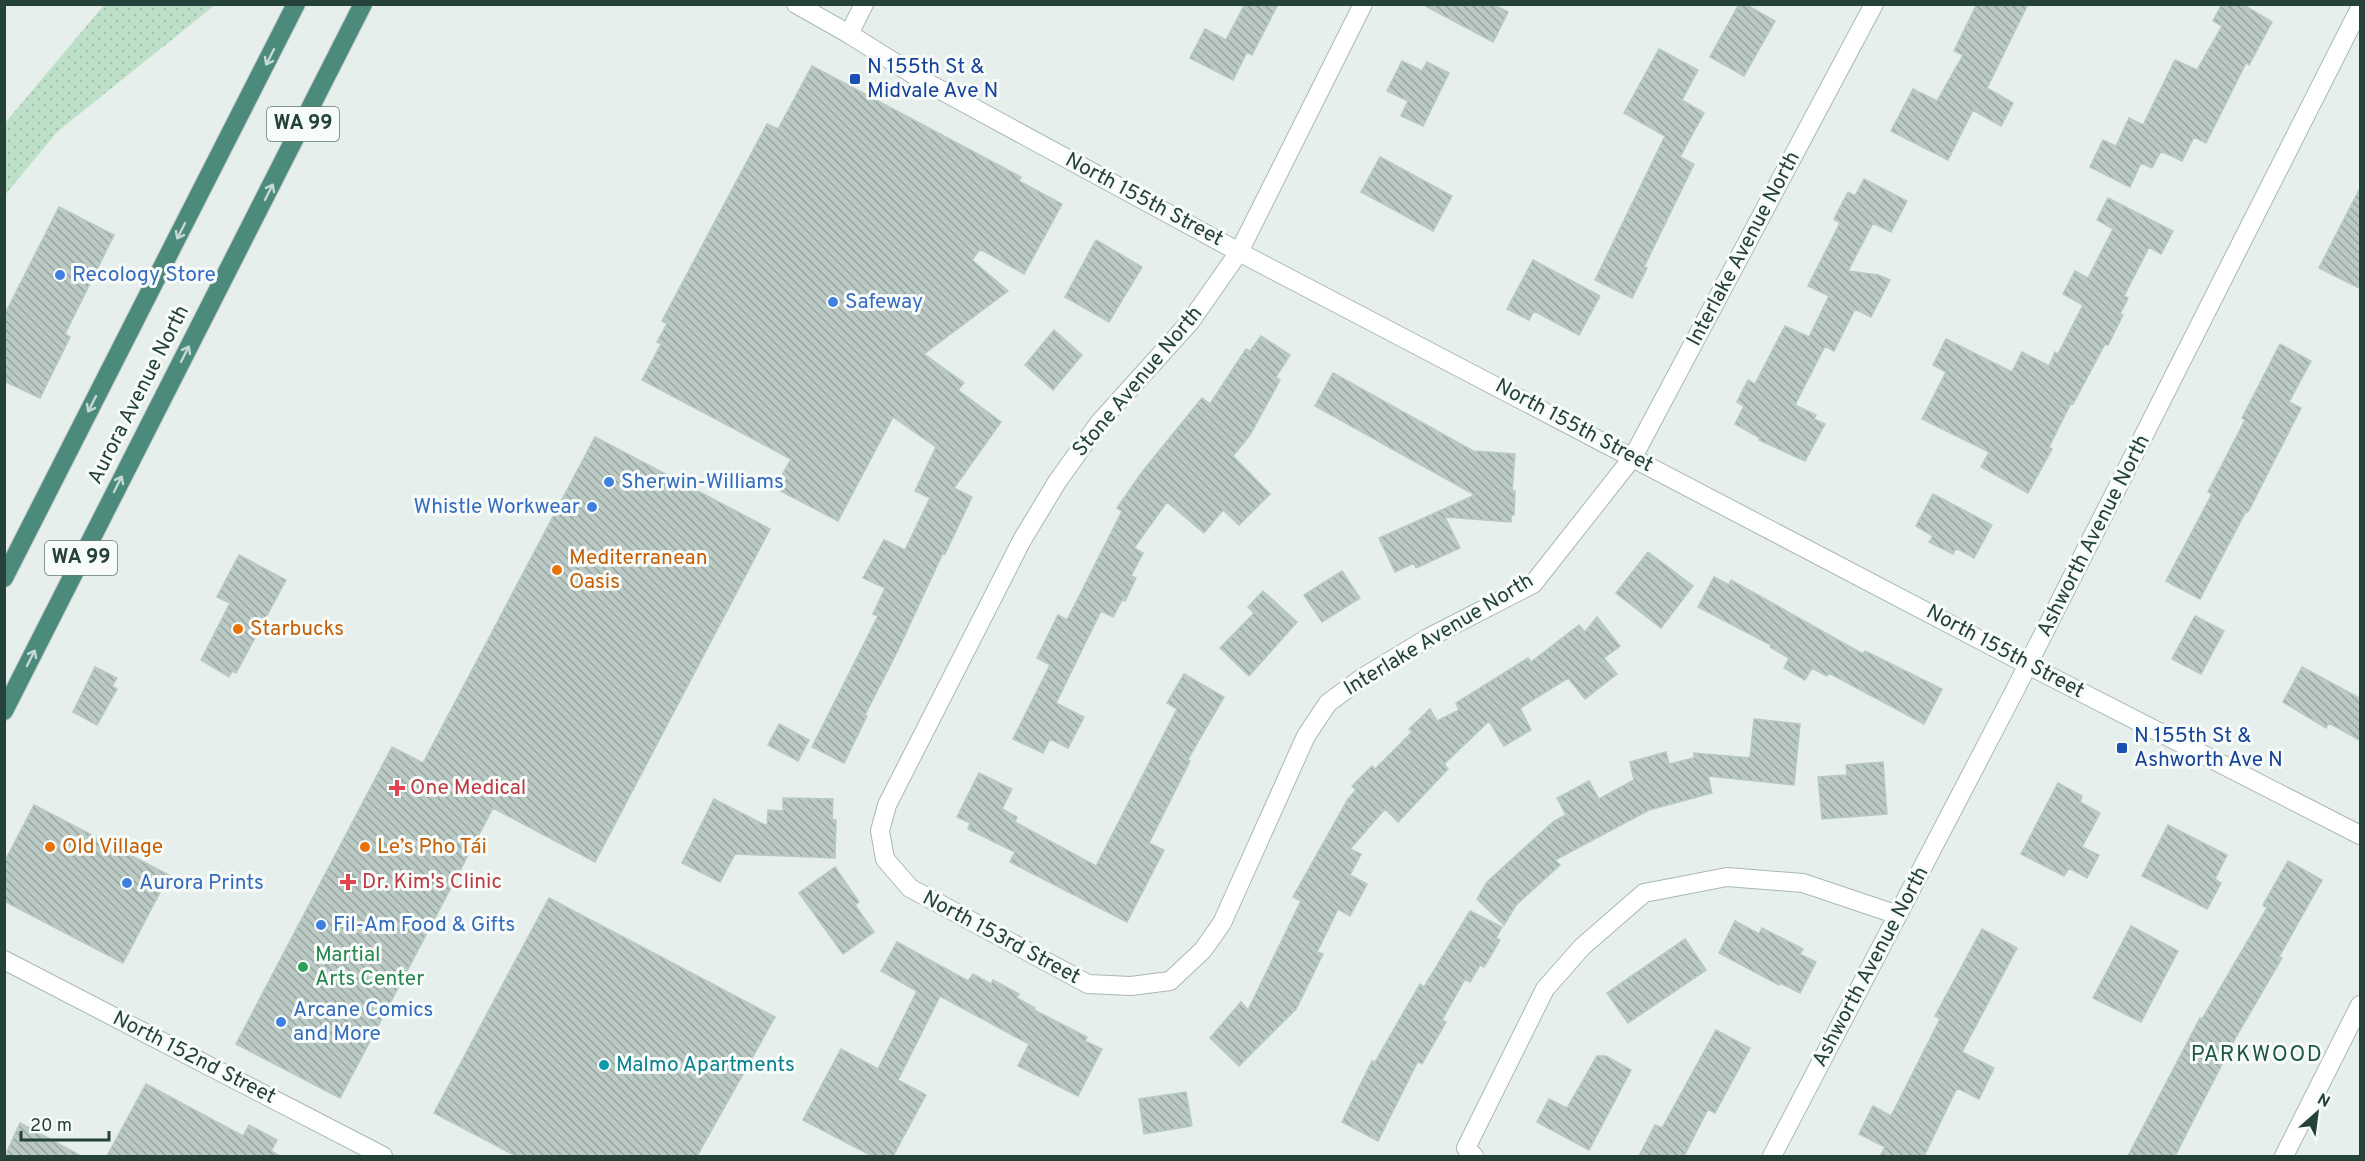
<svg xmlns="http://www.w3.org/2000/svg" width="2365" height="1161" viewBox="0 0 2365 1161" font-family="Overpass,sans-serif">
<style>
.grass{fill:url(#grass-dots)}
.building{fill:url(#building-back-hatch);stroke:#b8c9c2;stroke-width:1.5}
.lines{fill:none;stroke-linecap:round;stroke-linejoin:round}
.minor-casing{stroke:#a8b8b2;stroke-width:20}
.tertiary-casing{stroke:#a8b8b2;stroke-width:20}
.trunk-casing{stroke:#c2cac8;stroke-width:20}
.minor{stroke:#fff;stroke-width:18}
.tertiary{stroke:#fff;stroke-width:18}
.trunk{stroke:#4c8a7c;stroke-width:18}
.oneway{stroke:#c4d9d4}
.transit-dot{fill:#1a4fb4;stroke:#f7fbf9;stroke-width:2}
.shop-dot{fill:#3f7fe0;stroke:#f7fbf9;stroke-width:2}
.food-dot{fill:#e8710a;stroke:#f7fbf9;stroke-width:2}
.health-dot{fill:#e0444e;stroke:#f7fbf9;stroke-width:2}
.leisure-dot{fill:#2e9e5b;stroke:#f7fbf9;stroke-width:2}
.culture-dot{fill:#0f9aa8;stroke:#f7fbf9;stroke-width:2}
.labels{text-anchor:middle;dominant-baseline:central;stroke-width:6;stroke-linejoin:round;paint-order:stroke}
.shield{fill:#f7fbf9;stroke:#637a73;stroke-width:1.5}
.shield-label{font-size:20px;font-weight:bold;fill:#24423a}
.transit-label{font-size:21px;fill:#164399;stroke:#f7fbf9;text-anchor:start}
.street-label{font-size:21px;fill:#24423a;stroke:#f7fbf9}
.shop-label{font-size:21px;fill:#366cbe;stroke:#f7fbf9;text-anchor:start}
.food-label{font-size:21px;fill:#c56008;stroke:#f7fbf9;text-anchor:start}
.health-label{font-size:21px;fill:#be3a42;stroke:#f7fbf9;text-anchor:start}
.leisure-label{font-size:21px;fill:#27864d;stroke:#f7fbf9;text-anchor:start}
.culture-label{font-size:21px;fill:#0d838f;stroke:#f7fbf9;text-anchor:start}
.neighbourhood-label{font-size:22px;letter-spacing:1.5px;fill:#1f5548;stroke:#f7fbf9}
</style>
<defs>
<pattern id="grass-dots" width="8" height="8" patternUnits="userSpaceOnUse" patternTransform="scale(1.5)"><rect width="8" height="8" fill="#bfe0c8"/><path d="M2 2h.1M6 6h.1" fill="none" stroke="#a4c1ad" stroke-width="1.8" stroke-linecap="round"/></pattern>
<pattern id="building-back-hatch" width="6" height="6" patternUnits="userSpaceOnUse" patternTransform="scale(1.5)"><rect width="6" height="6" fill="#bbcac4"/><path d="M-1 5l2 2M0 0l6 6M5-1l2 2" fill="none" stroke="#98a6a0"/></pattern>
</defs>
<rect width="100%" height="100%" fill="#e6efeb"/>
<path class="grass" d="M104,5H215L57,132L5,195V123Z"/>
<path class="building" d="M1245,4H1278L1252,55L1247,52L1233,80L1190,58L1205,29L1226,40Z
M1422,4H1493L1508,12L1493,42Z
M1739,4H1745L1775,21L1744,76L1710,57Z
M1977,4H2028L1987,88L2013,103L2001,126L1973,110L1948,160L1891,131L1913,89L1937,101L1963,55L1954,51Z
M2222,4H2242L2272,22L2249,65L2246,63L2206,143L2194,137L2182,161L2161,151L2152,168L2141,163L2130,187L2090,167L2103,140L2116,146L2129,118L2143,125L2175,60L2197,70L2222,26L2213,21Z
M1659,49L1698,70L1682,100L1704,113L1680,157L1694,164L1644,267L1647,268L1632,298L1595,280L1665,136L1624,113Z
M1402,61L1422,71L1427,62L1449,73L1423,126L1401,116L1408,101L1387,91Z
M812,66L1021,177L1019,181L1062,204L1024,274L980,249L972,260L1008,291L924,354L964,383L958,390L1001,422L954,488L972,497L945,554L943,553L898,650L865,715L867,716L844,763L812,747L878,616L873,614L885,588L863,578L884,540L905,550L930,498L915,491L936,447L893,417L838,521L775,488L791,459L642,380L661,344L657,342L667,324L662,321L767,124L778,129Z
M1380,157L1452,196L1433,231L1361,192Z
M1864,179L1907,201L1891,232L1873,223L1848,271L1878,275L1890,280L1871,317L1855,309L1834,351L1825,346L1795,405L1816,415L1814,419L1825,424L1805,461L1759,440L1760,438L1735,424L1744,406L1737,402L1748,380L1755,384L1785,326L1809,337L1829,296L1808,286L1840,223L1834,219L1848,192L1855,196Z
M2361,186V289L2319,268Z
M2108,198L2173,231L2161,254L2149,247L2124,296L2128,298L2120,314L2123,315L2108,345L2105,344L2073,404L2071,403L2049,447L2052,449L2028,493L1981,467L1989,452L1922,419L1946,372L1933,365L1946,339L2012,372L2022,352L2049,366L2055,352L2058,354L2083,305L2063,294L2075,271L2088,278L2113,229L2097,220Z
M59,207L114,235L65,334L70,337L40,398L4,381V316Z
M1096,240L1142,267L1109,322L1065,297Z
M1533,260L1600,296L1579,335L1534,311L1529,320L1507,309Z
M1054,330L1082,355L1053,390L1025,365Z
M1261,336L1290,355L1276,377L1280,380L1250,435L1233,456L1270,494L1239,525L1223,510L1204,533L1167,502L1134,548L1143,553L1131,576L1136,578L1125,601L1122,600L1113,617L1101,611L1056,703L1084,717L1068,748L1050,739L1043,753L1013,739L1050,665L1037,658L1058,615L1067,620L1122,511L1117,508L1142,472L1202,398L1210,404L1246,349L1250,351Z
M2280,344L2311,361L2289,402L2301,408L2248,512L2246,511L2200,599L2166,581L2212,494L2208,492L2245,420L2242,418Z
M1333,373L1473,451L1515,454L1512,491H1515L1514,515H1511V522L1445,517L1460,548L1416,568L1414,563L1395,572L1379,538L1475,495L1315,406Z
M595,437L770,529L595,862L493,808L340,1098L236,1044L392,747L423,763Z
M1933,494L1992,525L1974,558L1956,548L1953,554L1929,542L1933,536L1916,526Z
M1648,552L1693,586L1661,628L1616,593Z
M239,555L286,580L236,673L232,671L229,677L201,660L230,603L217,597Z
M1342,571L1360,598L1322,622L1304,595Z
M1714,577L1729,585L1731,580L1863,654L1865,651L1942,689L1924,724L1829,673L1827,676L1812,668L1805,680L1784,668L1789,658L1770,647L1771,645L1698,607Z
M1263,591L1297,622L1249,676L1220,648L1254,613L1248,607Z
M2195,616L2224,631L2201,674L2172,659Z
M1597,617L1620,646L1604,658L1617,674L1585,699L1568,678L1520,708L1531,730L1504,746L1489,721L1444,764L1448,769L1398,822L1385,809L1350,849L1361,854L1350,875L1367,884L1350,916L1338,909L1317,952L1323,954L1296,1009L1239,1066L1210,1038L1241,1002L1248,1010L1301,901L1293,897L1348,799L1356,790L1352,786L1372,766L1375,769L1412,732L1409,729L1430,709L1437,721L1459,710L1456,703L1528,658L1531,662L1579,625L1585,632Z
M95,667L117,678L112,686L117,689L97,725L73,712Z
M2302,667L2361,699V741L2329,723L2326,728L2283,702Z
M1184,674L1224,697L1188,759L1190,761L1149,843L1164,850L1127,922L1010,862L1015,852L968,829L970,823L957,817L979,773L1012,789L1002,809L1017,817L1015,822L1096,866L1177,709L1167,703Z
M1754,719L1800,724L1794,785L1708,776L1712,793L1649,810L1555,860L1560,865L1516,905L1504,925L1477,899L1487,882L1554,821L1566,815L1557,798L1589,781L1599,799L1634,780L1630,762L1666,752L1669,764L1694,758V753L1750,758Z
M779,724L809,740L798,761L768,745Z
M1883,762L1887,814L1822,819L1818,777L1847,775L1846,765Z
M2058,783L2082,796L2080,802L2100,813L2082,847L2099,855L2087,878L2069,868L2064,876L2021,854Z
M783,798L833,799L832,820H836L835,858L735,854L720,882L682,863L714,799L767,826L768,810L783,811Z
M34,805L169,875L123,963L4,901V863Z
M2168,825L2227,855L2215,879L2221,883L2207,909L2142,876Z
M2288,861L2322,880L2279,957L2282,958L2236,1037L2175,1156H2128L2200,1018L2202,1019L2267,908L2263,905Z
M835,867L859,902L855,905L874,932L843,954L799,893Z
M549,898L775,1017L697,1156H516L434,1113Z
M1470,911L1502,927L1496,938L1500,940L1484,967L1480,965L1470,982L1465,979L1442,1020L1446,1022L1422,1064L1418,1061L1378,1141L1342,1122L1372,1061L1375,1062L1420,984L1424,987Z
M1735,921L1759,934L1762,928L1803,949L1800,954L1816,962L1800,993L1780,983L1779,985L1719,953Z
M2131,926L2178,951L2141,1022L2093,998Z
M1982,929L2017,948L1962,1052L1994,1068L1979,1099L1957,1088L1924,1156H1880L1885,1147L1859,1134L1873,1106L1891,1116L1940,1019L1935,1016Z
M1685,939L1706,970L1628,1023L1607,993Z
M897,942L968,981L973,974L991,984L993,980L1019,994L1017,998L1035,1008L1034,1010L1087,1037L1085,1041L1102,1049L1078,1096L1018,1066L1029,1044L940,996L898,1080L926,1095L893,1156H872L803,1120L841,1049L878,1069L917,991L881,971Z
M1716,1030L1750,1048L1715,1113L1708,1109L1684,1156H1639L1655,1125L1662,1128Z
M1597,1056H1606L1631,1070L1589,1150L1537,1122L1549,1099L1567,1108Z
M146,1084L243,1136L249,1125L277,1140L271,1151L280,1156H107Z
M1186,1092L1192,1126L1144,1134L1139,1099Z
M20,1123L81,1156H5Z"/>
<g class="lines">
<g class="minor-casing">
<path id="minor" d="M1363,4L1239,252L1190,322L1099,423L1057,482L1022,540L887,805L880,831L885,859L910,888L1088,984L1131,986L1170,981L1203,950L1222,923L1306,736L1328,703L1362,678L1428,638L1533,584L1633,457L1874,4
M849,34L864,4
M4,960L383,1156
M1474,1156L1466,1148L1545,989L1582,947L1644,893L1727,877L1803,883L1898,915
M1772,1156L2014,692L2360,8
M2284,1156L2360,1005"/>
</g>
<g class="tertiary-casing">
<path id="tertiary" d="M796,4L849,34L924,81L1239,252L2028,665L2360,835"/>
</g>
<g class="trunk-casing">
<path id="trunk" d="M4,578L296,4
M4,711L363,4"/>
</g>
<use href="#minor" class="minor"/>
<use href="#tertiary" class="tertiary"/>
<use href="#trunk" class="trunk"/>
</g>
<defs><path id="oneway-shaft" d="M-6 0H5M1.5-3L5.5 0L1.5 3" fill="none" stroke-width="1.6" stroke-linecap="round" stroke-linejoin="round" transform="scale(1.5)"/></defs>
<g class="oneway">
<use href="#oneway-shaft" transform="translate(270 57) rotate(117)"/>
<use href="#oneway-shaft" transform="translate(269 192) rotate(-63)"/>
<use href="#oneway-shaft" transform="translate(181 231) rotate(117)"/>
<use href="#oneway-shaft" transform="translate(185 354) rotate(-63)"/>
<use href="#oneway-shaft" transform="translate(92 404) rotate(117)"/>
<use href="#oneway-shaft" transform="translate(118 484) rotate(-63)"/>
<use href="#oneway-shaft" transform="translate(31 658) rotate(-63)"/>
</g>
<g class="transit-dot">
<rect x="849" y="73" width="12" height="12" rx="3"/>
<rect x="2116" y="742" width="12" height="12" rx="3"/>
</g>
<g class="shop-dot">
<circle cx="60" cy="275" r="6"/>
<circle cx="833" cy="302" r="6"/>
<circle cx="609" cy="482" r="6"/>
<circle cx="592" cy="507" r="6"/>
<circle cx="127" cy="883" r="6"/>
<circle cx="321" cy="925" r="6"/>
<circle cx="281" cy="1022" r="6"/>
</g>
<g class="food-dot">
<circle cx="557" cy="570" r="6"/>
<circle cx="238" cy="629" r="6"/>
<circle cx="50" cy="847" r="6"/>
<circle cx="365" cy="847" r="6"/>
</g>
<g class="health-dot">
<path d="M394 779h6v6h6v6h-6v6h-6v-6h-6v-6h6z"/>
<path d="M345 873h6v6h6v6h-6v6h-6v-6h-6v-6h6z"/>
</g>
<circle class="leisure-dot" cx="303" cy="967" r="6"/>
<circle class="culture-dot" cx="604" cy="1065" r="6"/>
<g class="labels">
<g class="shield">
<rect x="267" y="107" width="72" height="34" rx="4.5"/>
<rect x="45" y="541" width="72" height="34" rx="4.5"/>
</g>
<g class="shield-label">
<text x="303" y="124">WA 99</text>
<text x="81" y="558">WA 99</text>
</g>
<g class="transit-label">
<text x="867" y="67">N 155th St &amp;<tspan x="867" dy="24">Midvale Ave N</tspan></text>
<text x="2134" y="736">N 155th St &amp;<tspan x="2134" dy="24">Ashworth Ave N</tspan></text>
</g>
<g class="street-label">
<text transform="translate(1144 200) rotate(28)">North 155th Street</text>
<text transform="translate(1744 249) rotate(-62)">Interlake Avenue North</text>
<text transform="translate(1138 382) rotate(-50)">Stone Avenue North</text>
<text transform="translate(139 395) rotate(-63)">Aurora Avenue North</text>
<text transform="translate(1574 426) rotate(28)">North 155th Street</text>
<text transform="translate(2094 536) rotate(-63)">Ashworth Avenue North</text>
<text transform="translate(1439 635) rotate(-31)">Interlake Avenue North</text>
<text transform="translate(2005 652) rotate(28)">North 155th Street</text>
<text transform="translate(1001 938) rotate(28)">North 153rd Street</text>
<text transform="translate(1871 967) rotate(-62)">Ashworth Avenue North</text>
<text transform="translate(194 1058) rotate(27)">North 152nd Street</text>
</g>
<g class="shop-label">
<text x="72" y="275">Recology Store</text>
<text x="845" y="302">Safeway</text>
<text x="621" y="482">Sherwin-Williams</text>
<text x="580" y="507" text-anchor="end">Whistle Workwear</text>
<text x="139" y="883">Aurora Prints</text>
<text x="333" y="925">Fil-Am Food &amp; Gifts</text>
<text x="293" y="1010">Arcane Comics<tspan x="293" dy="24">and More</tspan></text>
</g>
<g class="food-label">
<text x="569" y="558">Mediterranean<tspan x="569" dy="24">Oasis</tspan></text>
<text x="250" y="629">Starbucks</text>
<text x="62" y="847">Old Village</text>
<text x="377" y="847">Le’s Pho Tái</text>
</g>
<g class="health-label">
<text x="410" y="788">One Medical</text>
<text x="362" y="882">Dr. Kim's Clinic</text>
</g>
<g class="leisure-label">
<text x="315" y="955">Martial<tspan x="315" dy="24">Arts Center</tspan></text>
</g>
<g class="culture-label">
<text x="616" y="1065">Malmo Apartments</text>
</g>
<g class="neighbourhood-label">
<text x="2257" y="1055">PARKWOOD</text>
</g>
</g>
<rect width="2365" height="1161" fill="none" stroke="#24423a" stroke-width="12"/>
<g transform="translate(2317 1113) rotate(28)" stroke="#f7fbf9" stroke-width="4.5" paint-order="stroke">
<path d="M0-4.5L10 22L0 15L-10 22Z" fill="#24423a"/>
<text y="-9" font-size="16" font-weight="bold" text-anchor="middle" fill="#24423a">N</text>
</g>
<path d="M21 1131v9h88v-9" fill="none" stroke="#24423a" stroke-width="3"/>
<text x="30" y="1131" font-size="18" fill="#24423a" stroke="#f7fbf9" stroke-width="4.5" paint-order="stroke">20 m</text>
</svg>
